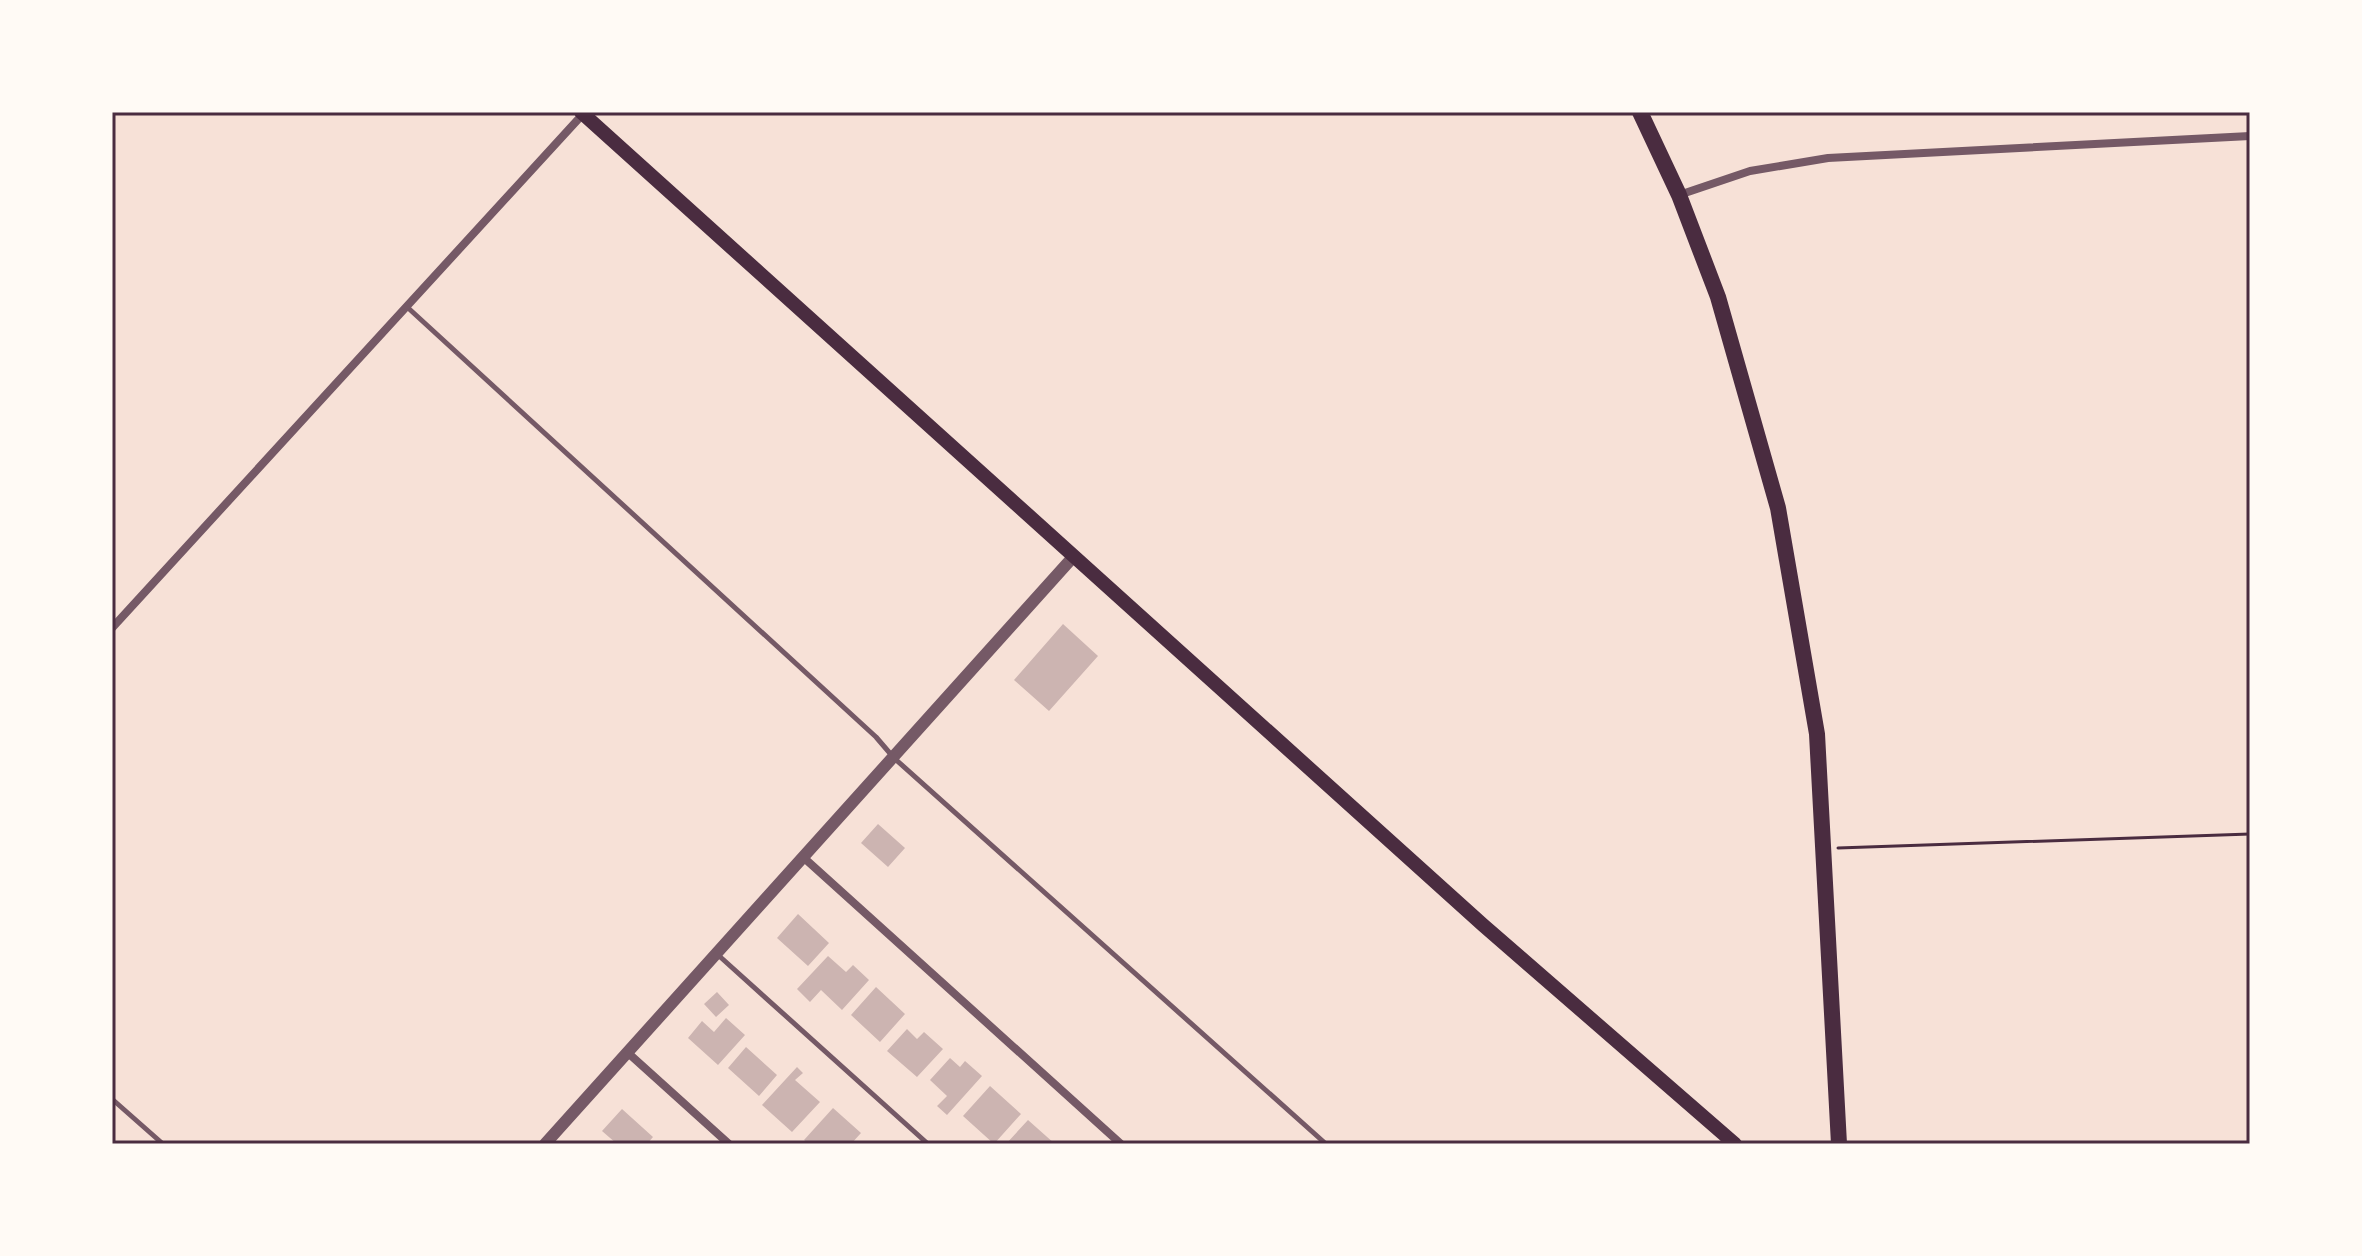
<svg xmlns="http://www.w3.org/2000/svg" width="2362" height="1256" viewBox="0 0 2362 1256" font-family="Commissioner,sans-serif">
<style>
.building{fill:#ccb4b1}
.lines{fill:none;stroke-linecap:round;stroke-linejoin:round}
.path{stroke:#4a2c40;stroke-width:3}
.service{stroke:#755966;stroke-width:5}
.minor{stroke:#755966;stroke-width:8}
.tertiary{stroke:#755966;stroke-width:12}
.secondary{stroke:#4a2c40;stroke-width:14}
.primary{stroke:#4a2c40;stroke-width:16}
.neatline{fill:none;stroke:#4a2c40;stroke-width:3}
</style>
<rect width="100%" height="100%" fill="#f7e1d7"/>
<path class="building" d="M1063,624L1098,656L1049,711L1014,680Z
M878,824L905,848L888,867L861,843Z
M798,914L829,943L808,966L777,938Z
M828,956L846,972L853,965L869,980L842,1010L821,990L810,1002L797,989Z
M876,987L905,1014L880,1042L851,1015Z
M717,992L729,1005L716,1017L704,1004Z
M726,1018L745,1035L718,1065L688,1038L702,1021L714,1032Z
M907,1029L917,1039L924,1032L943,1049L917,1077L887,1051Z
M746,1047L777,1075L759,1096L728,1068Z
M950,1058L960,1067L965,1061L982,1076L947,1115L937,1106L947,1096L930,1080Z
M797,1067L803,1073L795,1080L820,1102L792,1132L762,1105Z
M990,1086L1021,1114L994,1144L963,1116Z
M833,1108L861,1133L851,1144H809L804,1140Z
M622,1109L653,1137L647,1144H617L602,1131Z
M1028,1120L1055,1144H1006Z"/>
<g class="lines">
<path class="path" d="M1838,848L2250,834"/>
<path class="service" d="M406,306L876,737L894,758L1326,1144
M717,954L928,1144
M112,1099L163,1144"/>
<path class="minor" d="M1679,195L1750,171L1828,158L2250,136
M112,628L583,114
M803,857L1121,1144
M627,1052L729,1144"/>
<path class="tertiary" d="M545,1144L1074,556"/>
<path class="secondary" d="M581,112L1483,925L1735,1144"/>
<path class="primary" d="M1640,112L1679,195L1718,297L1778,508L1817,734L1839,1144"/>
</g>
<rect width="2362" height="1256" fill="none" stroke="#fffaf5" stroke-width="228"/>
<rect x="114" y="114" width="2134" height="1028" class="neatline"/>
</svg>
